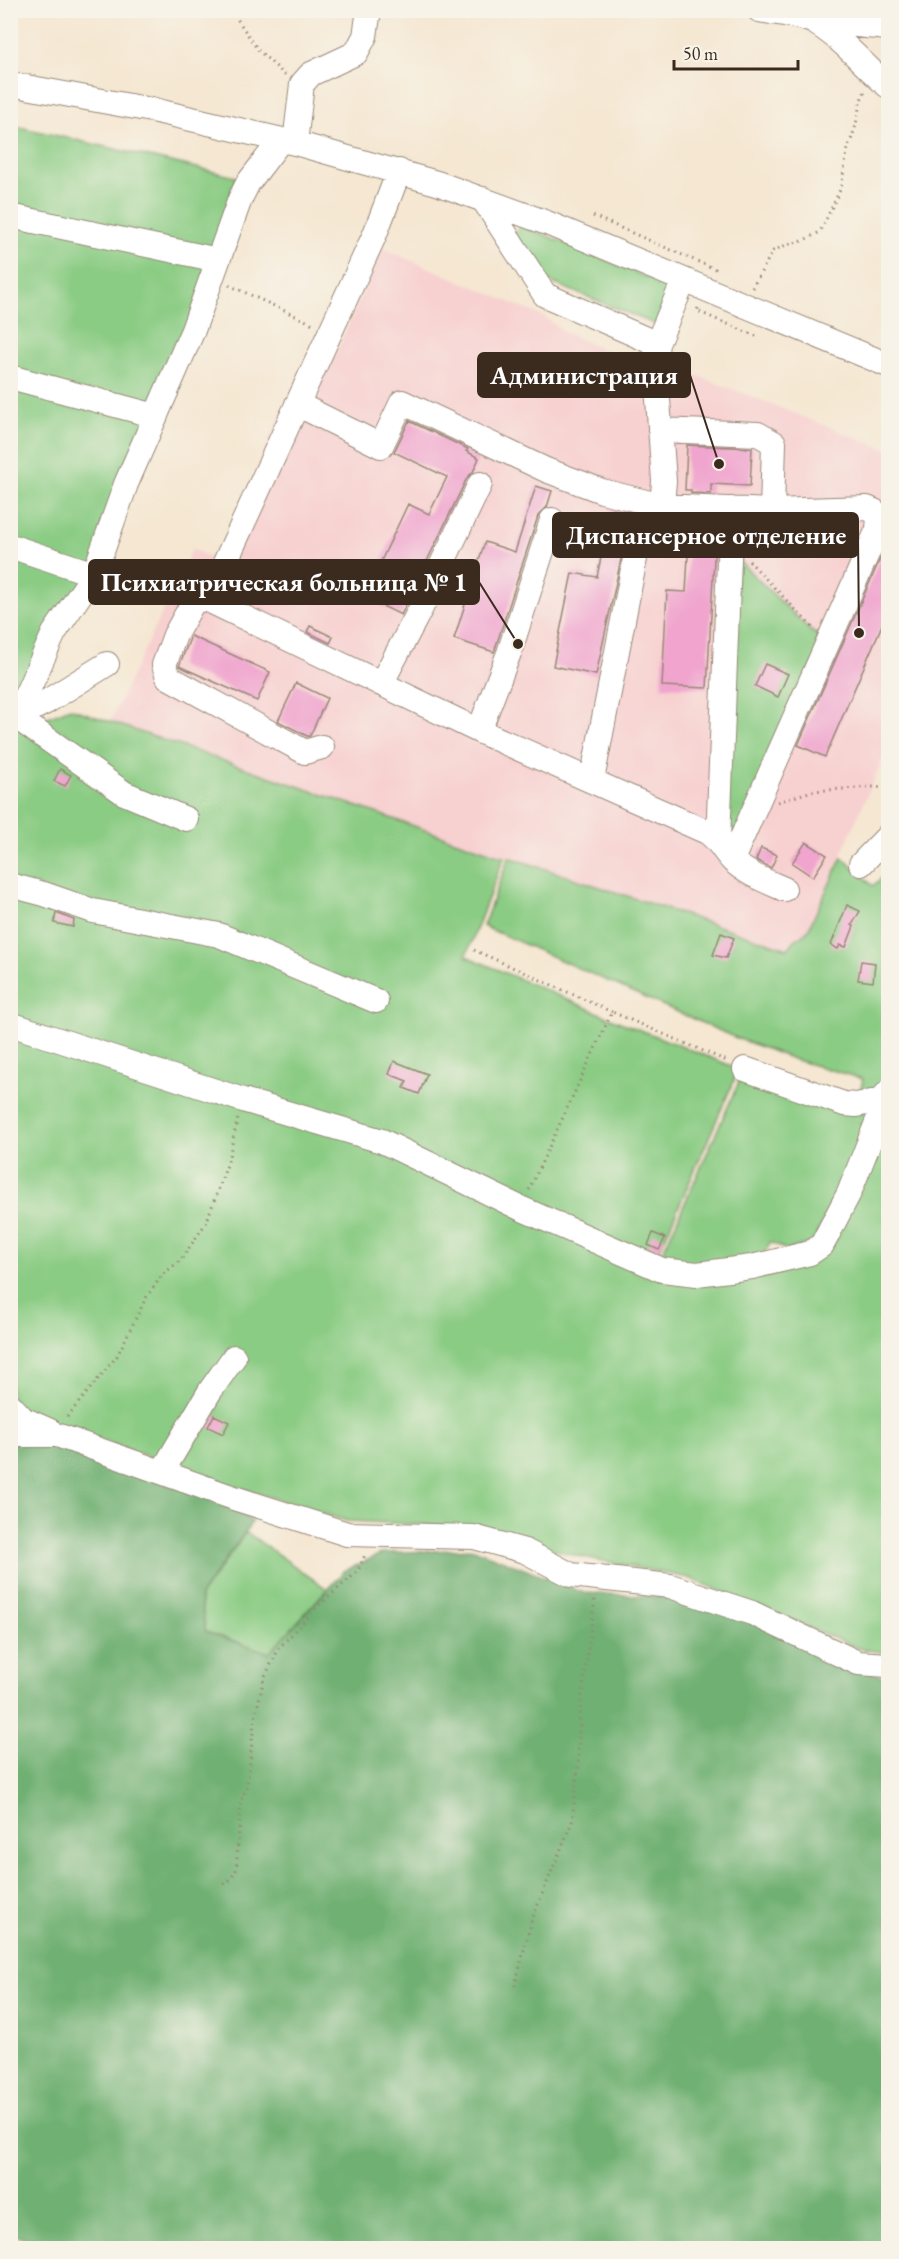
<svg xmlns="http://www.w3.org/2000/svg" width="899" height="2259" viewBox="0 0 899 2259" font-family="'EB Garamond',serif">
<style>
.built{fill:#f7d0d0}
.green{fill:#8bcc84;stroke:#637b51;stroke-width:1.5}
.forest{fill:#70b072;stroke:#566d48;stroke-width:1.5}
.building{fill:#f0a4ce}
.lines{fill:none;stroke-linecap:round;stroke-linejoin:round}
.minor-casing{stroke:#988878;stroke-width:26}
.path{stroke:#988878;stroke-width:3;stroke-dasharray:1.5 4.5;stroke-linecap:butt}
.minor{stroke:#fff;stroke-width:24}
.leader{fill:none;stroke:#3b2a1e;stroke-width:2}
.callout-dot{fill:#3b2a1e;stroke:#f7f3e8;stroke-width:2}
.callout{fill:#3b2a1e;stroke:#3b2a1e;stroke-width:2}
.callout-label{font-size:26px;text-anchor:middle;font-weight:bold;fill:#fff}
</style>
<rect width="100%" height="100%" fill="#f7f3e8"/>
<filter id="ink" filterUnits="userSpaceOnUse"><feTurbulence type="fractalNoise" baseFrequency=".0167" numOctaves="2"/><feDisplacementMap in="SourceGraphic" scale="12" xChannelSelector="R" yChannelSelector="G"/><feConvolveMatrix kernelMatrix="1 2 1 2 8 2 1 2 1" color-interpolation-filters="sRGB"/></filter>
<filter id="wash" filterUnits="userSpaceOnUse"><feTurbulence type="fractalNoise" baseFrequency=".008" numOctaves="4" result="noise"/><feDisplacementMap in="SourceGraphic" scale="24" xChannelSelector="R" yChannelSelector="G"/><feGaussianBlur stdDeviation="1.35" result="paint"/><feColorMatrix in="noise" values="0 0 0 0 0 0 0 0 0 0 0 0 0 0 0 0 0 1.4 0 .05"/><feComposite in="paint" operator="in"/></filter>
<g filter="url(#wash)">
<rect width="100%" height="100%" fill="#f5e7d2"/>
<path class="built" d="M382,248L545,317L564,332L633,363L635,359L648,362L650,357L888,450V747L808,930L794,941L788,950L248,771L107,728L192,549L216,560L310,349L334,358Z"/>
<path class="green" d="M11,125L236,177L188,330L85,583L11,704Z
M520,227L531,229L665,285L670,289L657,325L540,278L513,239L517,229Z
M737,559L812,632L825,638L735,841H722Z
M70,708L504,857L466,956L615,1020L739,1069L649,1274L823,1252L881,1137L888,1140V1653L861,1649L689,1578L578,1556L473,1527L347,1521L234,1486L11,1409V732Z
M509,857L788,949L794,941L808,930L842,857L873,886L888,872V1072C882,1086 872,1091 859,1097L863,1079L796,1060L734,1037L483,926Z
M743,1073L875,1116L812,1243L787,1250L770,1242L763,1257L699,1267L658,1263Z
M246,1532L327,1589L270,1653L206,1632L200,1596Z"/>
<path class="forest" d="M10,1423L235,1509L252,1522L200,1596L206,1632L269,1653L344,1571L383,1553L474,1549L584,1593L666,1597L748,1620L888,1679V2248H76L11,2235Z"/>
<g id="blocks">
<path class="building" d="M409,421L468,449L466,451L479,458L473,472L467,478L401,615L364,597L408,504L429,514L447,477L394,452Z
M687,445L752,448L750,486L711,484V494L691,493V490H685Z
M536,486L552,491L547,507L538,516L494,652L454,639L485,542L515,552Z
M611,509L631,513L596,675L553,666L572,573L597,577Z
M690,522L716,523L707,688L662,686L667,591L686,592Z
M888,541V611L825,757L798,745Z
M310,626L333,637L330,643L307,632Z
M191,636L270,672L257,701L179,666Z
M765,664L788,674L778,697L755,686Z
M296,683L327,698L310,736H307L278,721Z
M60,769L71,775L65,786L54,781Z
M806,842L827,855L813,877L792,863Z
M761,848L777,855L771,868L756,860Z
M847,905L860,911L852,925L854,926L846,947L840,945L838,949L831,945Z
M56,913L74,920L73,927L54,923Z
M721,933L734,938L726,958L713,955Z
M861,961L875,963L873,982L858,980Z
M394,1061L427,1074L419,1094L404,1088L407,1081L389,1074Z
M653,1233L665,1238L659,1250L648,1245Z
M214,1415L229,1422L223,1434L208,1427Z"/>
</g>
</g>
<g filter="url(#ink)">
<use href="#blocks" fill-opacity="0" stroke="#988878" stroke-width="1.5"/>
<g class="lines">
<g class="minor-casing">
<path id="minor" d="M759,10C774,13 801,15 814,22C842,38 863,65 888,86
M813,21L888,28
M10,84L157,111L295,143L437,183L547,223L888,365
M295,143L302,84L311,74L356,53L365,36L369,10
M483,199L545,295L657,344L655,359L664,481L662,506
M10,216L218,260
M657,344L684,280
M10,377L156,416
M297,404L381,446L402,402L546,470L602,491L662,506L772,511L867,508L874,511L879,516L878,529L732,860
M660,430L758,434L774,443L772,511
M10,546L94,574
M208,600L375,234L399,171
M381,684L421,608L480,484
M10,709L16,717L124,793L186,819
M16,717L46,702L107,664
M10,719L16,717L54,633L94,574L126,484L193,330L240,199L248,183L281,140
M479,731L509,653L552,520
M322,747L305,752L168,677L164,665L175,635L195,599L208,600L479,731L707,832C719,840 723,851 733,861C747,874 766,881 784,889
M592,780L639,538
M718,840L731,509
M861,864L888,836
M10,885L44,894L93,911L219,935L376,1001
M10,1024L243,1100L382,1141L520,1208L662,1270L697,1274L752,1267L810,1253L822,1245L849,1193L878,1120L882,1100
M745,1069L844,1104L856,1105L882,1100L888,1092
M10,1405L23,1419L50,1431
M10,1435H57L234,1498L347,1534L474,1537L525,1551L571,1575L670,1586L752,1613L858,1663L888,1665
M162,1472L210,1391L234,1357"/>
</g>
<path class="path" d="M231,10L258,50L285,75
M593,216L715,269L714,271
M229,285L313,324
M752,288L773,251L786,245L802,241L820,232L841,188L847,152L856,125L860,102L865,91
M698,308L697,311L758,337
M749,561L813,628
M778,802L812,791L872,787L888,788
M474,950L612,1012
M529,1190L612,1012L727,1061
M67,1417L117,1356L147,1296L163,1274L180,1261L206,1223L227,1165L238,1118
M224,1884L231,1879L236,1870L241,1803L248,1780L254,1722L264,1678L279,1648L318,1606L358,1571L365,1555
M515,1986L532,1919L572,1822L578,1768L580,1711L595,1598
M887,2248L888,2247"/>
<use href="#minor" class="minor"/>
</g>
</g>
<path class="leader" d="M719 464L690 375M859 633L858 535M518 644L479 582"/>
<g class="callout-dot">
<circle cx="719" cy="464" r="6"/>
<circle cx="859" cy="633" r="6"/>
<circle cx="518" cy="644" r="6"/>
</g>
<g class="callout">
<rect x="478" y="353" width="212" height="44" rx="6"/>
<rect x="553" y="513" width="305" height="44" rx="6"/>
<rect x="89" y="560" width="390" height="44" rx="6"/>
</g>
<g class="callout-label">
<text x="584" y="384">Администрация</text>
<text x="706" y="544">Диспансерное отделение</text>
<text x="284" y="591">Психиатрическая больница № 1</text>
</g>
<rect width="899" height="2259" fill="none" stroke="#f7f3e8" stroke-width="36"/>
<path d="M674 60v9h124v-9" fill="none" stroke="#3b2a1e" stroke-width="3"/>
<text x="683" y="60" font-size="18" fill="#3b2a1e" stroke="#f7f3e8" stroke-width="4.5" paint-order="stroke">50 m</text>
</svg>
